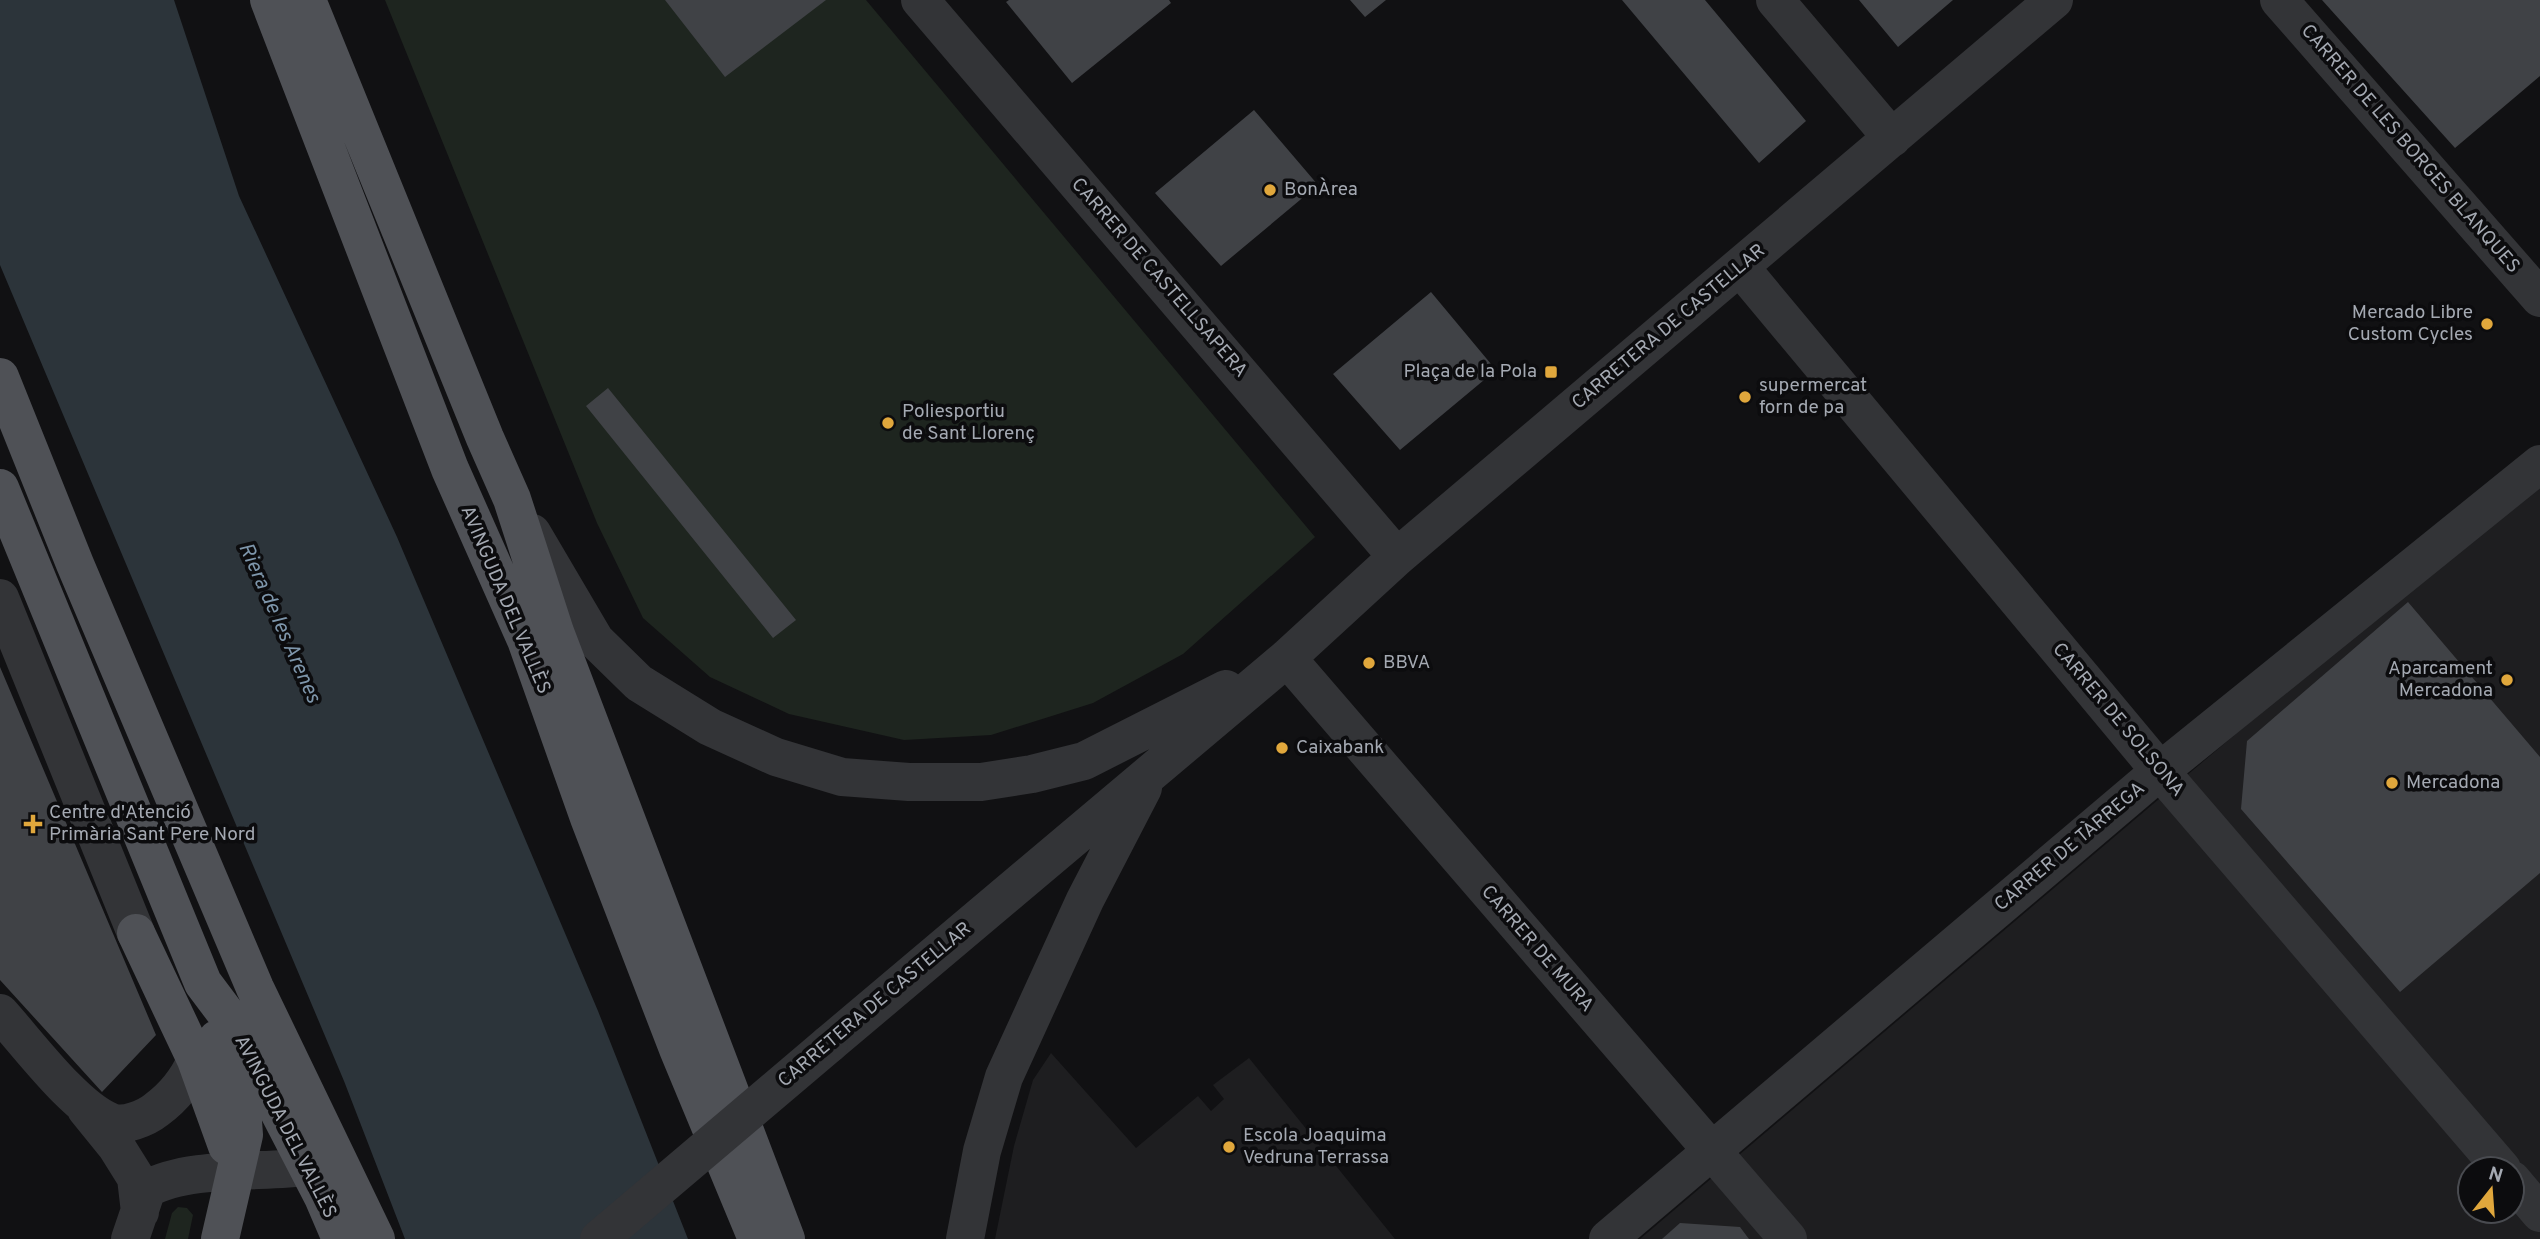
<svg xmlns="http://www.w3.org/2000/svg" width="2540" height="1239" viewBox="0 0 2540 1239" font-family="Overpass,sans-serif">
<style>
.built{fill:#1e1e20;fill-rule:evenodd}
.green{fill:#1e251f}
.water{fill:#2c343a}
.building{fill:#404246}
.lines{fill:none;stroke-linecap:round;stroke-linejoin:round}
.minor{stroke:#333437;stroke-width:38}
.major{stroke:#4f5156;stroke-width:38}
.minor-bridge{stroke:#333437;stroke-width:38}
.poi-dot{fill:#e0a73c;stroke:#0c0c0e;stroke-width:2.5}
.labels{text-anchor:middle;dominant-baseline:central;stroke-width:7;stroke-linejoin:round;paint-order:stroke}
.street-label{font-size:19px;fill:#a4a9b2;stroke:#0c0c0e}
.poi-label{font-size:19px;fill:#a4a9b2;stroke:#0c0c0e;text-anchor:start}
.water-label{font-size:21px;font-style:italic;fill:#7e96ab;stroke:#0c0c0e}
</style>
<rect width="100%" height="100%" fill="#111113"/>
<path class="built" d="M2540,476V1239H1640ZM2470,1169H2512V1211H2470Z
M1051,1053L1136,1148L1198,1096L1211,1111L1224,1099L1213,1085L1249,1058L1395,1239H995L1014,1146L1033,1080Z"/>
<path class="green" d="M385,0H866L1315,537L1183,654L1093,703L991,735L904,740L789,714L710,677L643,618L597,523Z
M178,1207L187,1208L193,1215L188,1239H165L172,1213Z"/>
<path class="water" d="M0,0H174L239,196L397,537L598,1011L688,1239H405L344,1081L0,265Z"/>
<path class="building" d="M665,0H826L725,77Z
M1009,0H1169L1171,3L1072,83L1006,2Z
M1350,0H1386L1365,17Z
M1622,0H1705L1806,121L1759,163Z
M1859,0H1953L1898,47Z
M2322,0H2540V76L2455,148Z
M1254,110L1318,185L1221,266L1155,193Z
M1431,292L1496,370L1400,450L1333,374Z
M608,388L796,620L773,638L586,406Z
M2408,602L2540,757V873L2400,992L2241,809L2247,741Z
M0,667L156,1035L102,1092L0,980Z
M1680,1223L1740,1227L1749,1239H1662Z"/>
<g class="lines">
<path class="minor" d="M920,0L1397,557
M1775,0L1892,138
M2279,0L2540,298
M1740,267L2160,771L2502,1169
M532,533L595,640L639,683L710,727L776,757L842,777L909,782H981L1032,774L1084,761L1226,689
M0,598L136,933
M1287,658L1788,1239
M0,1013C28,1044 75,1108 111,1122C124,1127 146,1118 156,1110C175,1096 187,1081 196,1060
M829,1044L1287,658L1397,557L2054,0
M86,1109L116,1146L136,1178L140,1212
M2512,1180L2540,1213
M130,1239L147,1189C188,1166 260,1173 308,1167
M965,1239L982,1151L1004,1077L1085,900L1143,788
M1608,1239L2160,771L2540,464"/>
<path class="major" d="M269,0L450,469L526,640L589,818L678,1049L757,1239
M307,0L485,438L512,499L555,632L786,1239
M0,377L75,564L255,988L376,1239
M0,488L203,983L233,1023L323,1197L341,1239
M136,933L196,1060L227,1146
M217,1039L242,1108L244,1135L220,1239"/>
<path class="minor-bridge" d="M599,1239L829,1044"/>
</g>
<g class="poi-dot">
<circle cx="1270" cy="190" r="7"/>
<circle cx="2487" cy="324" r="7"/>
<rect x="1544" y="365" width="14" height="14" rx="3.5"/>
<circle cx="1745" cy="397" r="7"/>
<circle cx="888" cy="423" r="7"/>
<circle cx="1369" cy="663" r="7"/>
<circle cx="2507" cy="680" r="7"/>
<circle cx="1282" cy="748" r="7"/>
<circle cx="2392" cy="783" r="7"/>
<path d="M29.5 813.5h7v7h7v7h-7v7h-7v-7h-7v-7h7z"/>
<circle cx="1229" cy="1147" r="7"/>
</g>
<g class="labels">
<g class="street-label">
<text transform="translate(2410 149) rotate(49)">CARRER DE LES BORGES BLANQUES</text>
<text transform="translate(1159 278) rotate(49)">CARRER DE CASTELLSAPERA</text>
<text transform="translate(1669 327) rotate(-40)">CARRETERA DE CASTELLAR</text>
<text transform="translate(505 600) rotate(67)">AVINGUDA DEL VALLÈS</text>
<text transform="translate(2118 720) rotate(50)">CARRER DE SOLSONA</text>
<text transform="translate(2070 847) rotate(-40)">CARRER DE TÀRREGA</text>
<text transform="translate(1537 949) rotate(49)">CARRER DE MURA</text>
<text transform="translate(875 1005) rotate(-40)">CARRETERA DE CASTELLAR</text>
<text transform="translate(285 1127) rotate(63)">AVINGUDA DEL VALLÈS</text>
</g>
<g class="poi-label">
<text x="1284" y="190">BonÀrea</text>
<text x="2473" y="313" text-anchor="end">Mercado Libre<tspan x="2473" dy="22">Custom Cycles</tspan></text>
<text x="1537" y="372" text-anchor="end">Plaça de la Pola</text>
<text x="1759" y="386">supermercat<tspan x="1759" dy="22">forn de pa</tspan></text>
<text x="902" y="412">Poliesportiu<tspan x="902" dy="22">de Sant Llorenç</tspan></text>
<text x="1383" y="663">BBVA</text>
<text x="2493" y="669" text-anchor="end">Aparcament<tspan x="2493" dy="22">Mercadona</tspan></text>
<text x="1296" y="748">Caixabank</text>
<text x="2406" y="783">Mercadona</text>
<text x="49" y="813">Centre d'Atenció<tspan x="49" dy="22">Primària Sant Pere Nord</tspan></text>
<text x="1243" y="1136">Escola Joaquima<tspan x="1243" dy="22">Vedruna Terrassa</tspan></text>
</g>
<g class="water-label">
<text transform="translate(279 623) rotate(66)">Riera de les Arenes</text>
</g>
</g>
<g transform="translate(2491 1190) rotate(17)"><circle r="33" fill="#0c0c0e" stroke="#494b50" stroke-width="2"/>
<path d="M0-5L12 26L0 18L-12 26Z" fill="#e0a73c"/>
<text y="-10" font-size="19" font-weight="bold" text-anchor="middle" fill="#a4a9b2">N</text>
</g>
</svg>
